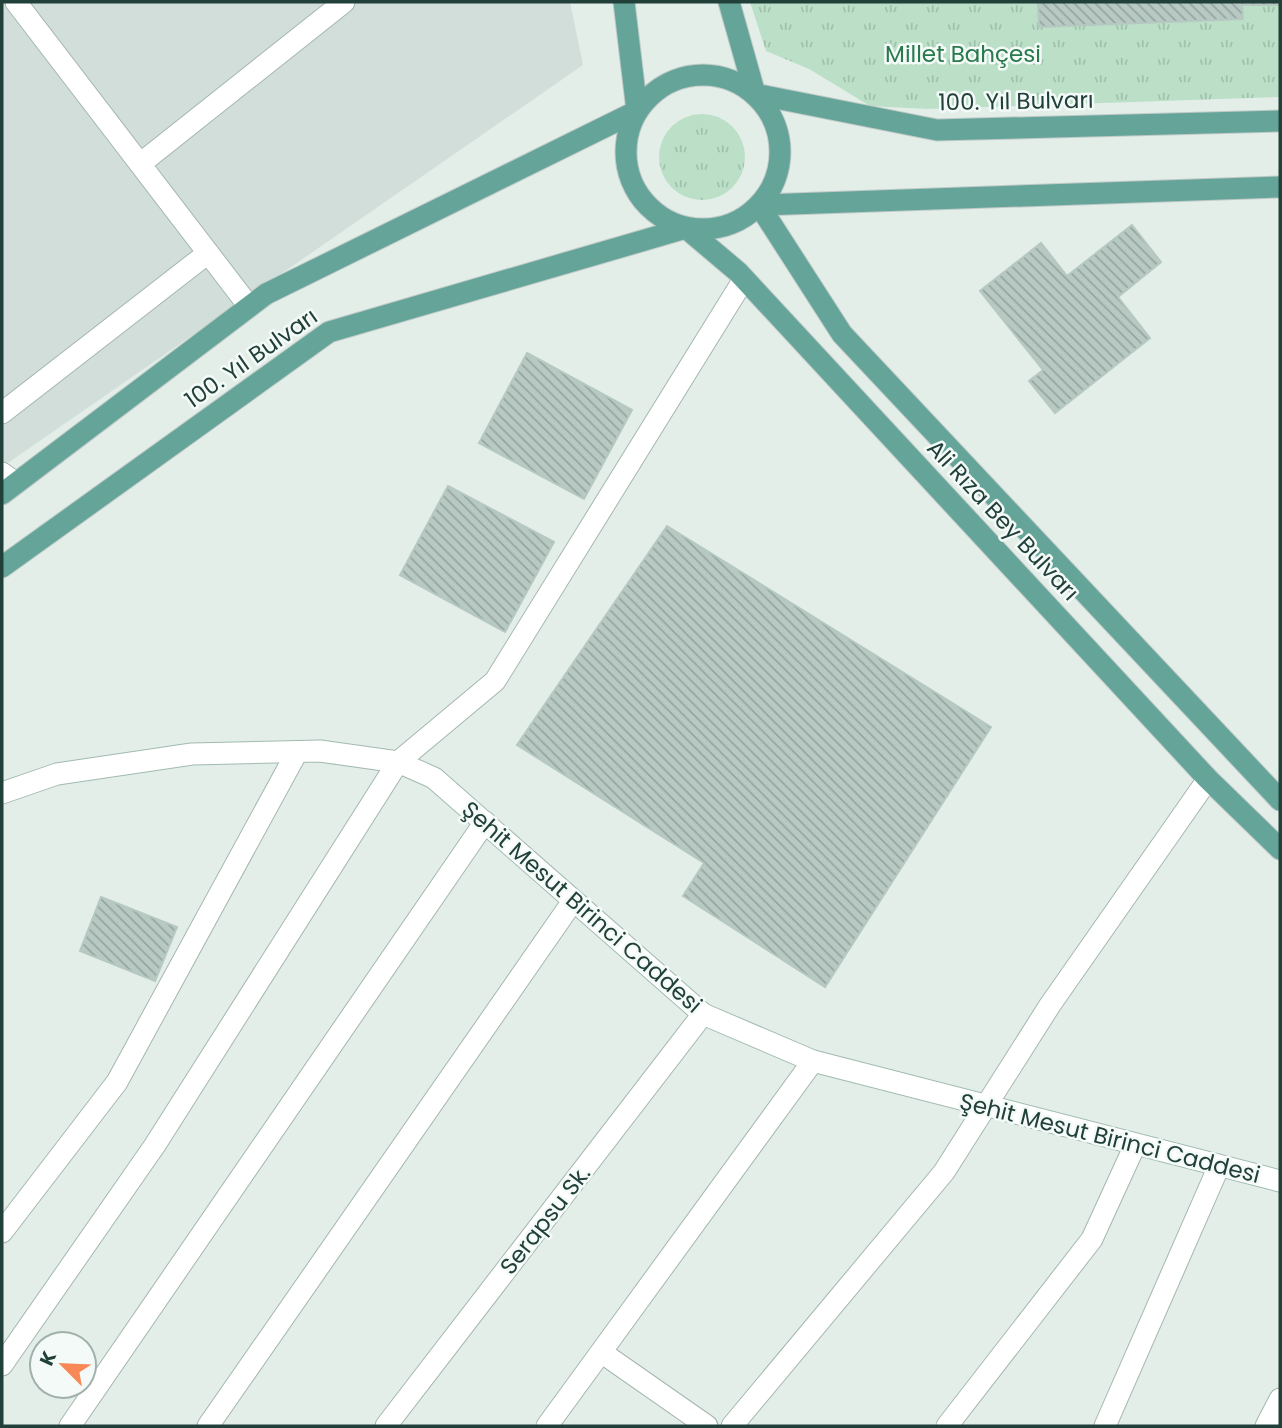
<svg xmlns="http://www.w3.org/2000/svg" width="1282" height="1428" viewBox="0 0 1282 1428" font-family="Poppins,sans-serif">
<style>
.built{fill:#d1ded9}
.grass{fill:url(#grass-tufts)}
.building{fill:url(#building-back-hatch);stroke:#b5c8c1;stroke-width:2}
.lines{fill:none;stroke-linecap:round;stroke-linejoin:round}
.street-casing{stroke:#a5b6b1;stroke-width:23}
.secondary-casing{stroke:#a1bab2;stroke-width:23}
.primary-casing{stroke:#c1cac8;stroke-width:23}
.street{stroke:#fff;stroke-width:21}
.secondary{stroke:#fff;stroke-width:21}
.primary{stroke:#65a599;stroke-width:21}
.labels{text-anchor:middle;dominant-baseline:central;stroke-width:5;stroke-linejoin:round;paint-order:stroke}
.park-label{font-size:23px;fill:#2a794d;stroke:#f4faf7}
.street-label{font-size:23px;fill:#22403a;stroke:#f4faf7}
</style>
<defs>
<pattern id="grass-tufts" width="24" height="20" patternUnits="userSpaceOnUse" patternTransform="scale(1.75)"><rect width="24" height="20" fill="#bbe0c7"/><path d="M3 7l-1-3M5 7V3M7 7l1-3M15 17l-1-3M17 17v-4M19 17l1-3" fill="none" stroke="#a0c1ac"/></pattern>
<pattern id="building-back-hatch" width="6" height="6" patternUnits="userSpaceOnUse" patternTransform="scale(1.75)"><rect width="6" height="6" fill="#b8c9c3"/><path d="M-1 5l2 2M0 0l6 6M5-1l2 2" fill="none" stroke="#95a59f"/></pattern>
</defs>
<rect width="100%" height="100%" fill="#e3eee9"/>
<path class="built" d="M2,2H570L583,65L2,467Z"/>
<path class="grass" d="M750,2H1280V97L927,109L870,106L809,69L766,51Z
M659 157a43 43 0 1 1 86 0a43 43 0 1 1-86 0Z"/>
<path class="building" d="M1038,2H1280V5H1242L1243,19L1039,27Z
M1132,225L1161,262L1118,297L1150,338L1055,413L1029,381L1043,370L980,291L1041,243L1067,276Z
M527,353L632,410L584,499L479,443Z
M448,486L554,542L505,632L400,575Z
M667,526L991,727L825,987L683,896L704,863L517,745Z
M101,897L177,927L155,981L80,951Z"/>
<g class="lines">
<g class="street-casing">
<path id="street" d="M16,2L248,305
M140,164L344,2
M2,413L208,253
M2,473L16,483
M2,1232L117,1082L297,752
M2,1365L155,1145L398,762L495,681L744,279
M70,1426L485,822
M208,1426L573,901
M386,1426L703,1014
M547,1426L601,1352
M707,1426L601,1352L813,1061
M732,1426L944,1172L1050,1005L1208,779
M947,1426L1092,1239L1135,1145
M1105,1426L1219,1166
M1266,1426L1280,1399"/>
</g>
<g class="secondary-casing">
<path id="secondary" d="M2,793L57,774L192,754L320,751L398,762L434,778L703,1014L813,1061L1280,1181"/>
</g>
<g class="primary-casing">
<path id="primary" d="M729,2L755,94L937,130L1280,121
M626 152a77 77 0 1 1 154 0a77 77 0 1 1-154 0Z
M759,205L842,334L1280,800
M759,205L1280,187
M2,494L266,294L637,111L624,2
M2,567L329,332L686,228L738,272L1208,779L1280,849"/>
</g>
<use href="#street" class="street"/>
<use href="#secondary" class="secondary"/>
<use href="#primary" class="primary"/>
</g>
<g class="labels">
<g class="park-label">
<text x="963" y="54">Millet Bahçesi</text>
</g>
<g class="street-label">
<text transform="translate(1016 101) rotate(-1)">100. Yıl Bulvarı</text>
<text transform="translate(251 358) rotate(-35)">100. Yıl Bulvarı</text>
<text transform="translate(1003 520) rotate(47)">Ali Rıza Bey Bulvarı</text>
<text transform="translate(582 907) rotate(41)">Şehit Mesut Birinci Caddesi</text>
<text transform="translate(1110 1138) rotate(14)">Şehit Mesut Birinci Caddesi</text>
<text transform="translate(545 1220) rotate(-52)">Serapsu Sk.</text>
</g>
</g>
<rect width="1282" height="1428" fill="none" stroke="#22403a" stroke-width="7"/>
<g transform="translate(63 1365) rotate(294)"><circle r="33" fill="#f4faf7" stroke="#a0b0ab" stroke-width="2"/>
<path d="M0-5L12 26L0 18L-12 26Z" fill="#f88856"/>
<text y="-10" font-size="19" font-weight="bold" text-anchor="middle" fill="#22403a">K</text>
</g>
</svg>
